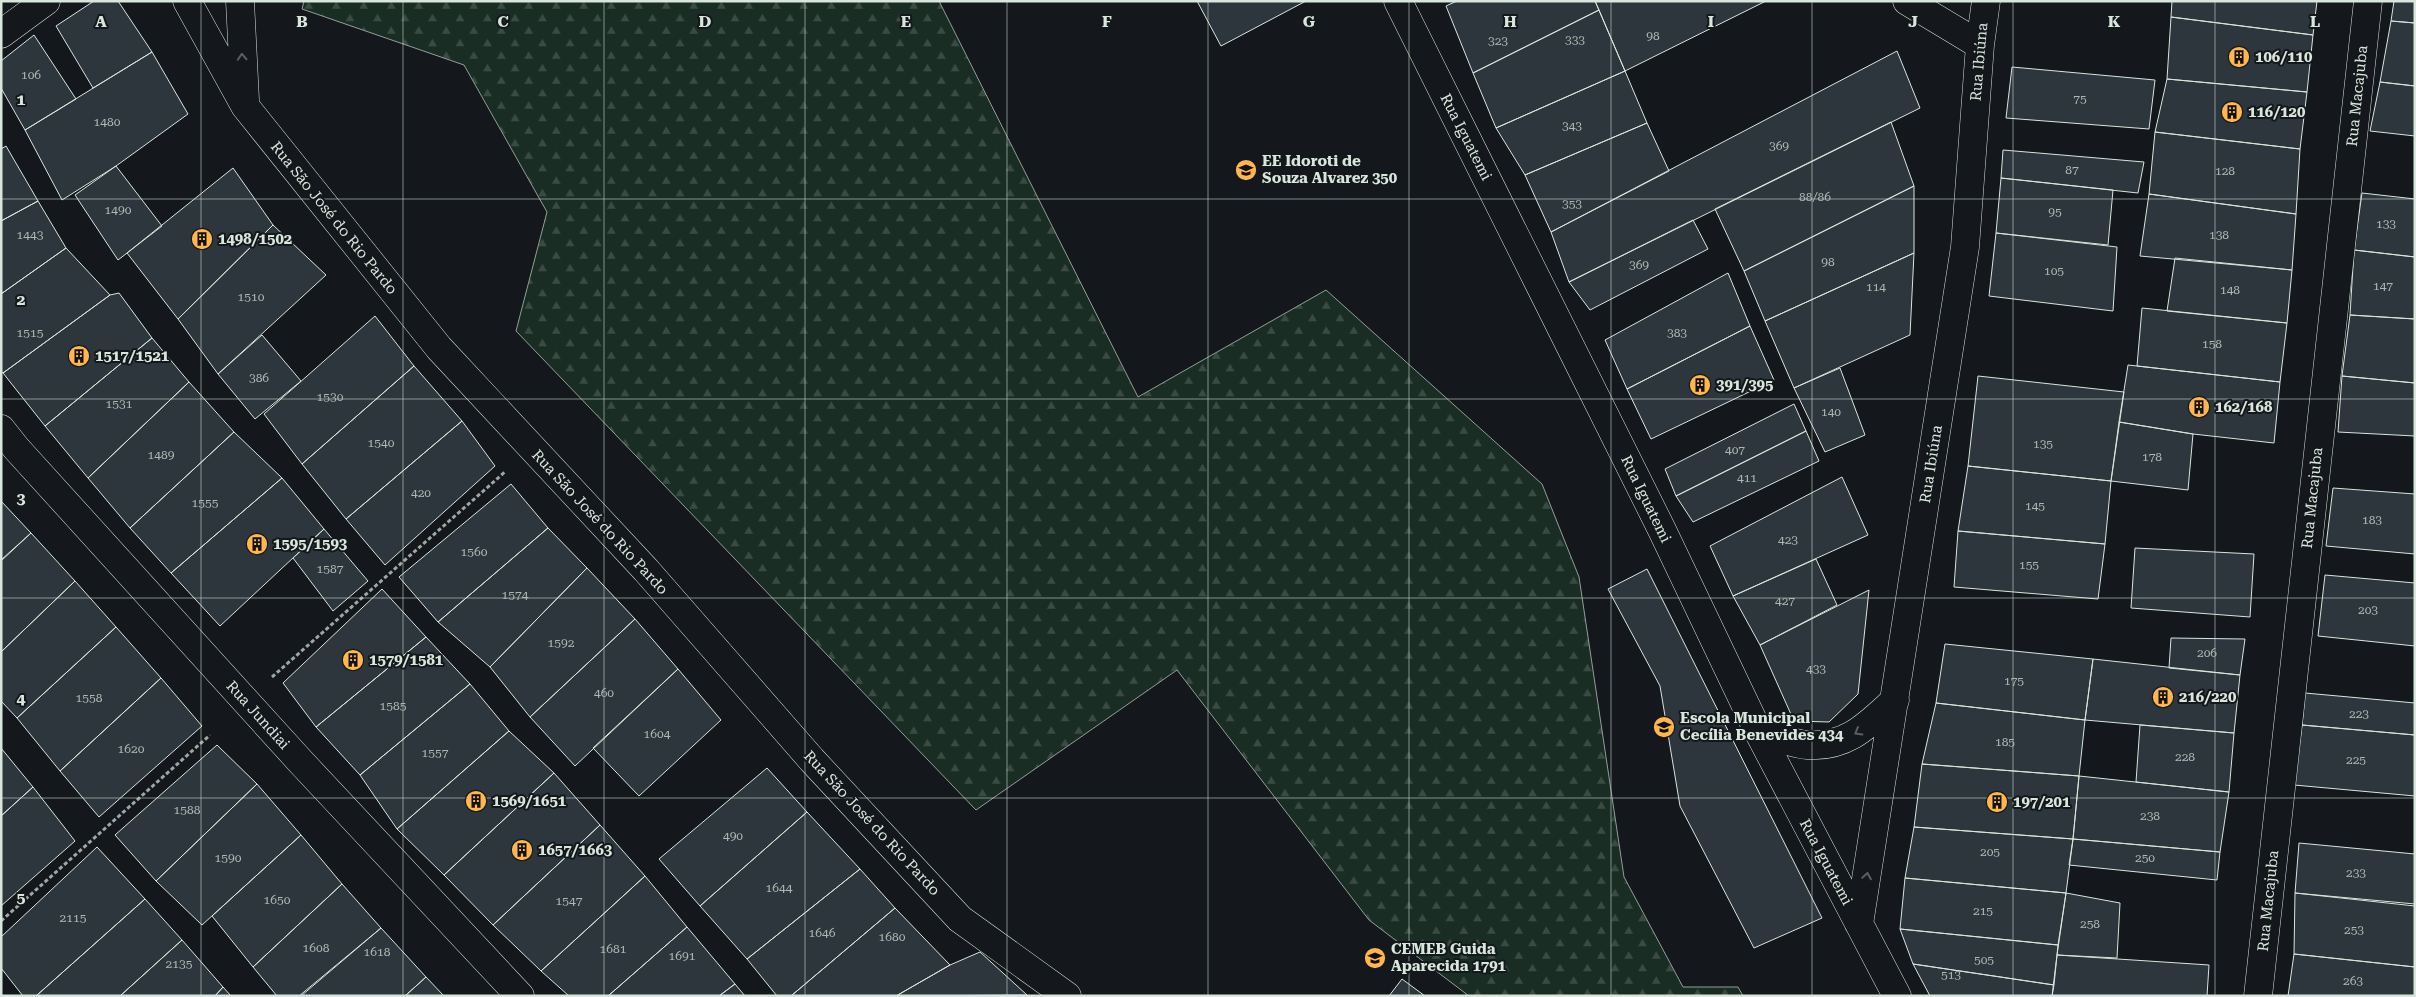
<svg xmlns="http://www.w3.org/2000/svg" width="2416" height="997" viewBox="0 0 2416 997" font-family="'Roboto Serif',serif">
<style>
.forest{fill:url(#forest-firs);stroke:#939e99}
.building{fill:#2c363c;stroke:#d8e6dc}
.lines{fill:none;stroke-linecap:round;stroke-linejoin:round}
.street-casing{stroke:#d8e6dc;stroke-width:29}
.path{stroke:#9da8a2;stroke-width:3;stroke-dasharray:4 2.5;stroke-linecap:butt}
.street{stroke:#14181c;stroke-width:28}
.oneway{stroke:#59605f}
.grid{fill:none;stroke:#d8e6dc;stroke-width:1;stroke-opacity:0.55}
.labels{text-anchor:middle;dominant-baseline:central;stroke-width:4;stroke-linejoin:round;paint-order:stroke}
.number-label{font-size:12px;fill:#adbab4}
.poi-label{font-size:15px;font-weight:bold;fill:#d8e6dc;stroke:#14181c;text-anchor:start}
.street-label{font-size:15px;fill:#d8e6dc;stroke:#14181c}
.grid-label{font-size:16px;text-anchor:middle;font-weight:bold;fill:#d8e6dc;stroke:#14181c;stroke-width:4;stroke-linejoin:round;paint-order:stroke}
</style>
<defs>
<pattern id="forest-firs" width="22" height="20" patternUnits="userSpaceOnUse" patternTransform="scale(1.25)"><rect width="22" height="20" fill="#1a2d24"/><path d="M5 1l3.5 6h-7zM16 11l3.5 6h-7z" fill="#3b4b43"/></pattern>
</defs>
<rect width="100%" height="100%" fill="#14181c"/>
<path class="forest" d="M304,1H939L1138,397L1326,290L1542,484L1579,577L1624,877L1683,987H1738L1743,996H1469L1369,920L1177,670L976,810L516,331L547,212L464,65L302,9Z"/>
<path class="building" d="M94,1H118L152,52L93,88L56,26Z
M1197,1H1306L1221,46Z
M1457,1H1595L1599,10L1473,73L1446,6Z
M1595,1H1766L1625,71Z
M2172,1H2317L2313,35L2171,17Z
M2394,1H2415V23L2391,21Z
M1599,10L1625,71L1496,128L1473,73Z
M2171,17L2313,35L2307,92L2167,79Z
M2391,21L2415,23V86L2380,82Z
M34,35L76,99L25,130L1,88V61Z
M1897,51L1920,108L1569,282L1551,232Z
M152,52L188,114L116,166L62,200L25,130Z
M2012,67L2155,80L2149,129L2006,118Z
M1625,71L1647,123L1525,175L1496,128Z
M2167,79L2307,92L2300,149L2155,132Z
M2380,82L2415,86V136L2370,131Z
M1891,122L1914,186L1744,271L1715,209Z
M1647,123L1669,171L1551,232L1525,175Z
M2155,132L2300,149L2296,214L2149,194Z
M6,146L38,201L1,221V149Z
M2003,150L2144,162L2138,193L2001,178Z
M116,166L162,226L118,260L75,195Z
M233,168L273,225L178,319L127,253Z
M2001,178L2113,190L2108,245L1996,233Z
M1914,186V253L1765,321L1744,271Z
M2362,193L2415,199V257L2354,250Z
M2149,194L2296,214L2292,270L2140,256Z
M38,201L66,248L1,294V221Z
M1693,220L1708,249L1590,310L1569,282Z
M273,225L326,275L218,374L178,319Z
M1996,233L2117,247L2113,311L1989,296Z
M66,248L110,295L3,373L1,371V294Z
M2354,250L2415,257V319L2350,315Z
M1914,253L1910,335L1794,388L1765,321Z
M2175,258L2292,270L2287,323L2167,311Z
M1728,273L1750,326L1627,389L1605,340Z
M119,293L152,338L45,426L3,373L110,295Z
M2142,308L2287,323L2280,382L2137,366Z
M2350,315L2415,319V383L2342,376Z
M375,316L414,366L302,464L264,414Z
M1750,326L1774,380L1651,439L1627,389Z
M262,335L301,381L255,419L218,374Z
M152,338L189,382L88,478L45,426Z
M2128,365L2280,382L2274,443L2193,434L2119,422Z
M414,366L462,421L346,519L302,464Z
M1840,368L1865,435L1825,452L1794,388Z
M1978,376L2124,392L2111,481L1968,466Z
M2342,376L2415,383V436L2338,432Z
M189,382L234,432L130,528L88,478Z
M1794,404L1806,431L1676,496L1665,469Z
M462,421L495,466L385,565L346,519Z
M2119,422L2193,434L2188,490L2111,481Z
M1806,431L1819,461L1693,522L1676,496Z
M234,432L282,478L171,573L130,528Z
M1968,466L2111,481L2105,544L1958,531Z
M1842,477L1868,535L1733,596L1710,546Z
M282,478L324,529L220,626L171,573Z
M511,484L548,528L438,622L399,577Z
M2333,488L2415,494V554L2326,546Z
M1,501L31,533L1,560Z
M548,528L587,568L490,667L438,622Z
M324,529L368,581L333,611L293,558Z
M1958,531L2105,544L2098,599L1954,587Z
M31,533L75,581L1,652V561Z
M2135,548L2254,554L2250,617L2131,608Z
M1816,559L1837,605L1760,645L1733,596Z
M587,568L635,619L530,717L490,667Z
M1647,569L1822,918L1754,948L1680,806L1660,686L1608,589Z
M2325,575L2415,583V646L2318,636Z
M75,581L116,627L17,718L1,701V652Z
M382,589L426,637L316,727L283,683Z
M1869,590L1858,694L1829,722L1794,721L1760,645Z
M635,619L678,669L575,766L530,717Z
M116,627L161,678L60,771L17,718Z
M426,637L470,684L360,775L316,727Z
M2171,638L2245,639L2240,675L2169,668Z
M1945,644L2093,659L2085,720L1936,703Z
M2093,659L2240,675L2234,733L2085,720Z
M678,669L721,720L639,796L593,748Z
M161,678L202,726L99,817L60,771Z
M470,684L509,731L397,829L360,775Z
M2305,693L2415,703V735L2302,725Z
M1936,703L2085,720L2079,776L1922,764Z
M2140,725L2234,733L2229,792L2136,782Z
M2302,725L2415,735V796L2294,785Z
M509,731L554,773L444,875L397,829Z
M217,745L257,784L156,881L115,835Z
M1,748L33,787L1,816Z
M1922,764L2079,776L2073,839L1914,827Z
M767,768L807,812L700,906L659,859Z
M554,773L600,825L493,925L444,875Z
M2079,776L2229,792L2220,852L2073,839Z
M257,784L301,835L202,925L156,881Z
M33,787L75,841L1,906V816Z
M807,812L860,869L747,959L700,906Z
M600,825L645,876L541,971L493,925Z
M1914,827L2073,839L2066,893L1905,878Z
M301,835L342,884L253,967L212,916Z
M2073,839L2220,852L2217,880L2069,865Z
M2299,843L2415,854V904L2295,893Z
M97,847L145,899L36,996H23L1,968V937Z
M860,869L895,908L791,996H777L747,959Z
M645,876L687,927L608,996H569L541,971Z
M1905,878L2066,893L2058,945L1900,929Z
M342,884L381,928L299,996H277L253,967Z
M2066,893L2120,903L2117,958L2057,955Z
M2295,893L2415,906V967L2294,954Z
M145,899L182,940L120,996H36Z
M895,908L950,965L896,996H791Z
M687,927L735,984L719,996H608Z
M381,928L426,977L405,996H301Z
M1900,929L2058,945L2054,985L1913,964Z
M182,940L223,987L215,996H120Z
M980,952L1027,995L896,996L950,965Z
M2294,954L2415,967V996H2288Z
M2057,955L2209,965L2207,996H2052Z
M1913,964L2054,985L2052,996H1930Z
M426,977L444,996H405Z
M1402,979L1425,996H1389Z
M735,984L745,996H719Z
M223,987L231,996H215Z"/>
<g class="lines">
<g class="street-casing">
<path id="street" d="M187,1L245,106L439,348L646,570L812,760L960,919L1067,996
M240,1L245,100
M1398,1L1662,530L1758,731L1897,996
M1907,1L1980,45
M1,34L46,1
M1,429L16,448L300,761L520,996
M1758,731C1773,735 1791,744 1807,745C1847,748 1869,724 1895,700
M1859,924L1965,247L1980,45L1986,1
M2258,996L2368,1"/>
</g>
<path class="path" d="M272,677L506,471
M1,921L210,735"/>
<use href="#street" class="street"/>
</g>
<defs><path id="oneway-chevron" d="M-2-3.5L2.5 0L-2 3.5" fill="none" stroke-width="1.6" stroke-linecap="round" stroke-linejoin="round" transform="scale(1.25)"/></defs>
<g class="oneway">
<use href="#oneway-chevron" transform="translate(242 57) rotate(-93)"/>
<use href="#oneway-chevron" transform="translate(1858 732) rotate(150)"/>
<use href="#oneway-chevron" transform="translate(1867 876) rotate(-81)"/>
</g>
<path class="grid" d="M201,1V996M403,1V996M604,1V996M805,1V996M1007,1V996M1208,1V996M1409,1V996M1611,1V996M1812,1V996M2013,1V996M2215,1V996M1,199H2415M1,399H2415M1,598H2415M1,798H2415"/>
<defs>
<g id="building-disc" transform="scale(1.125)"><circle r="9.5" fill="#ffb74d" stroke="#14181c"/><path d="M-4-6H4V6H1V3H-1V6H-4ZM-2.5-4.3h1.7v1.8h-1.7ZM.8-4.3h1.7v1.8H.8ZM-2.5-1h1.7V.8h-1.7ZM.8-1h1.7V.8H.8Z" fill="#111"/></g>
<g id="school-disc" transform="scale(1.125)"><circle r="9.5" fill="#ffb74d" stroke="#14181c"/><path d="M0-5L7-2L0 1L-7-2ZM-4 1L0 2.5L4 1V4Q0 6-4 4Z" fill="#111"/></g>
</defs>
<g fill-rule="evenodd">
<use href="#building-disc" x="2239" y="57"/>
<use href="#building-disc" x="2232" y="112"/>
<use href="#school-disc" x="1246" y="170"/>
<use href="#building-disc" x="202" y="239"/>
<use href="#building-disc" x="79" y="356"/>
<use href="#building-disc" x="1700" y="385"/>
<use href="#building-disc" x="2199" y="407"/>
<use href="#building-disc" x="257" y="544"/>
<use href="#building-disc" x="353" y="660"/>
<use href="#building-disc" x="2163" y="697"/>
<use href="#school-disc" x="1664" y="727"/>
<use href="#building-disc" x="476" y="801"/>
<use href="#building-disc" x="1997" y="802"/>
<use href="#building-disc" x="522" y="850"/>
<use href="#school-disc" x="1375" y="958"/>
</g>
<g class="labels">
<g class="number-label">
<text x="1653" y="36">98</text>
<text x="1575" y="40">333</text>
<text x="1498" y="41">323</text>
<text x="31" y="75">106</text>
<text x="2080" y="99">75</text>
<text x="107" y="122">1480</text>
<text x="1572" y="126">343</text>
<text x="1779" y="146">369</text>
<text x="2072" y="170">87</text>
<text x="2225" y="171">128</text>
<text x="1815" y="197">88/86</text>
<text x="1572" y="204">353</text>
<text x="118" y="210">1490</text>
<text x="2055" y="212">95</text>
<text x="2386" y="224">133</text>
<text x="30" y="235">1443</text>
<text x="2219" y="235">138</text>
<text x="1828" y="262">98</text>
<text x="1639" y="265">369</text>
<text x="2054" y="271">105</text>
<text x="2383" y="286">147</text>
<text x="1876" y="287">114</text>
<text x="2230" y="290">148</text>
<text x="251" y="297">1510</text>
<text x="30" y="333">1515</text>
<text x="1677" y="333">383</text>
<text x="2212" y="344">158</text>
<text x="259" y="378">386</text>
<text x="330" y="397">1530</text>
<text x="119" y="404">1531</text>
<text x="1831" y="412">140</text>
<text x="381" y="443">1540</text>
<text x="2043" y="444">135</text>
<text x="1735" y="450">407</text>
<text x="161" y="455">1489</text>
<text x="2152" y="457">178</text>
<text x="1747" y="478">411</text>
<text x="421" y="493">420</text>
<text x="205" y="503">1555</text>
<text x="2035" y="506">145</text>
<text x="2372" y="520">183</text>
<text x="1788" y="540">423</text>
<text x="474" y="552">1560</text>
<text x="2029" y="565">155</text>
<text x="330" y="569">1587</text>
<text x="515" y="595">1574</text>
<text x="1785" y="601">427</text>
<text x="2368" y="610">203</text>
<text x="561" y="643">1592</text>
<text x="2207" y="653">206</text>
<text x="1816" y="669">433</text>
<text x="2014" y="681">175</text>
<text x="604" y="693">460</text>
<text x="89" y="698">1558</text>
<text x="393" y="706">1585</text>
<text x="2359" y="714">223</text>
<text x="657" y="734">1604</text>
<text x="2005" y="742">185</text>
<text x="131" y="749">1620</text>
<text x="435" y="753">1557</text>
<text x="2185" y="757">228</text>
<text x="2356" y="760">225</text>
<text x="187" y="810">1588</text>
<text x="2150" y="816">238</text>
<text x="733" y="836">490</text>
<text x="1990" y="852">205</text>
<text x="228" y="858">1590</text>
<text x="2145" y="858">250</text>
<text x="2356" y="873">233</text>
<text x="779" y="888">1644</text>
<text x="277" y="900">1650</text>
<text x="569" y="901">1547</text>
<text x="1983" y="911">215</text>
<text x="73" y="918">2115</text>
<text x="2090" y="924">258</text>
<text x="2354" y="930">253</text>
<text x="822" y="933">1646</text>
<text x="892" y="937">1680</text>
<text x="316" y="948">1608</text>
<text x="613" y="949">1681</text>
<text x="377" y="952">1618</text>
<text x="682" y="956">1691</text>
<text x="1984" y="960">505</text>
<text x="179" y="964">2135</text>
<text x="1951" y="975">513</text>
<text x="2353" y="981">263</text>
</g>
<g class="poi-label">
<text x="2255" y="57">106/110</text>
<text x="2248" y="112">116/120</text>
<text x="1262" y="161">EE Idoroti de<tspan x="1262" dy="17">Souza Alvarez 350</tspan></text>
<text x="218" y="239">1498/1502</text>
<text x="95" y="356">1517/1521</text>
<text x="1716" y="385">391/395</text>
<text x="2215" y="407">162/168</text>
<text x="273" y="544">1595/1593</text>
<text x="369" y="660">1579/1581</text>
<text x="2179" y="697">216/220</text>
<text x="1680" y="718">Escola Municipal<tspan x="1680" dy="17">Cecília Benevides 434</tspan></text>
<text x="492" y="801">1569/1651</text>
<text x="2013" y="802">197/201</text>
<text x="538" y="850">1657/1663</text>
<text x="1391" y="949">CEMEB Guida<tspan x="1391" dy="17">Aparecida 1791</tspan></text>
</g>
<g class="street-label">
<text transform="translate(1979 62) rotate(-85)">Rua Ibiúna</text>
<text transform="translate(2357 96) rotate(-84)">Rua Macajuba</text>
<text transform="translate(1466 137) rotate(63)">Rua Iguatemi</text>
<text transform="translate(334 218) rotate(51)">Rua São José do Rio Pardo</text>
<text transform="translate(1931 464) rotate(-81)">Rua Ibiúna</text>
<text transform="translate(2312 498) rotate(-84)">Rua Macajuba</text>
<text transform="translate(1646 499) rotate(64)">Rua Iguatemi</text>
<text transform="translate(600 522) rotate(47)">Rua São José do Rio Pardo</text>
<text transform="translate(258 715) rotate(48)">Rua Jundiai</text>
<text transform="translate(872 823) rotate(47)">Rua São José do Rio Pardo</text>
<text transform="translate(1826 862) rotate(62)">Rua Iguatemi</text>
<text transform="translate(2268 901) rotate(-84)">Rua Macajuba</text>
</g>
</g>
<g class="grid-label">
<text x="101" y="27">A</text>
<text x="302" y="27">B</text>
<text x="503" y="27">C</text>
<text x="705" y="27">D</text>
<text x="906" y="27">E</text>
<text x="1107" y="27">F</text>
<text x="1309" y="27">G</text>
<text x="1510" y="27">H</text>
<text x="1711" y="27">I</text>
<text x="1913" y="27">J</text>
<text x="2114" y="27">K</text>
<text x="2315" y="27">L</text>
<text x="21" y="105">1</text>
<text x="21" y="305">2</text>
<text x="21" y="504">3</text>
<text x="21" y="704">4</text>
<text x="21" y="903">5</text>
</g>
<rect width="2416" height="997" fill="none" stroke="#d8e6dc" stroke-width="5"/>
</svg>
